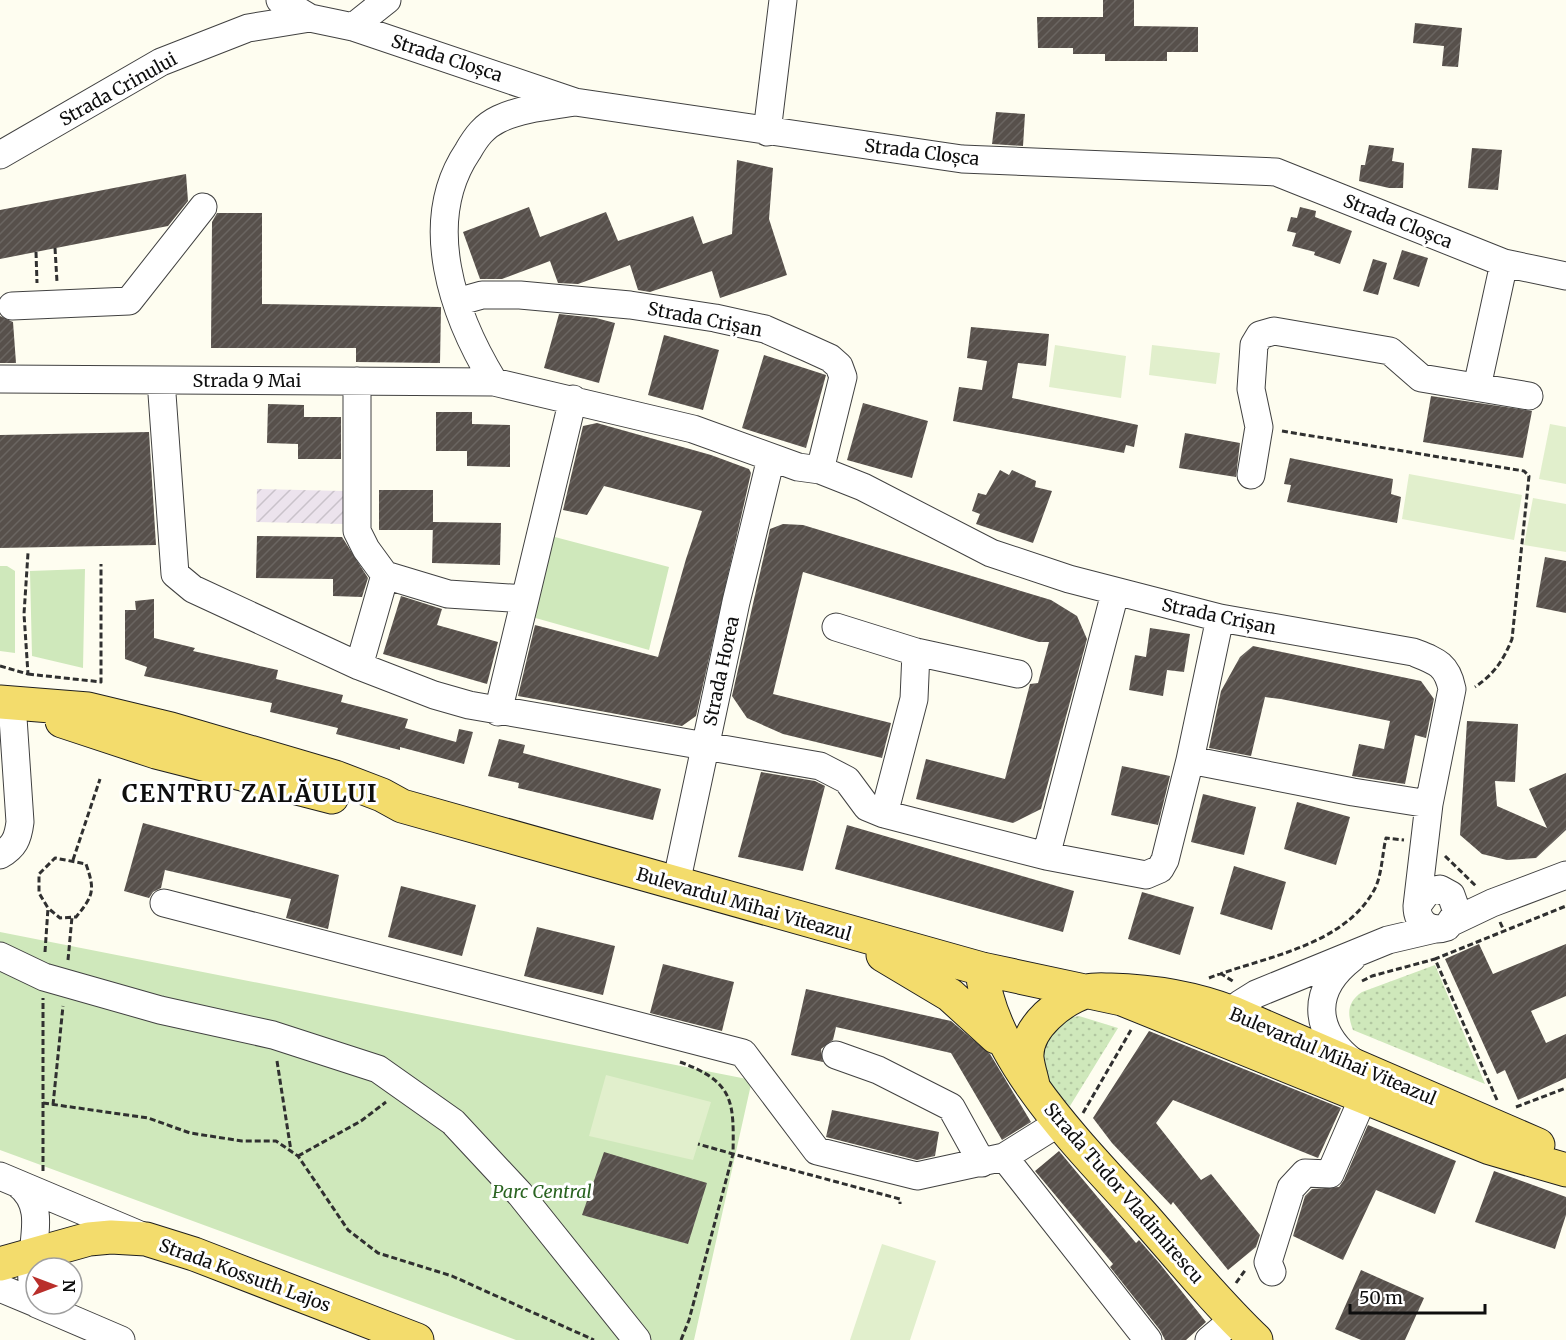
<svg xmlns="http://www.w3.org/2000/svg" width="1566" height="1340" viewBox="0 0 1566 1340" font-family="Merriweather,serif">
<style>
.industrial{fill:url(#industrial-furrows)}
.grass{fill:url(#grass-dots)}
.park{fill:#cfe8bb}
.pitch{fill:#e1efcc}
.building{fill:url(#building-hatch)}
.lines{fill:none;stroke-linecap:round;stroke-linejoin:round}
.minor-casing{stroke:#414141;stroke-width:29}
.major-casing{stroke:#1f1f1f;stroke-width:35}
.path{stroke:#303030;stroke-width:3;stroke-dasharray:6 3;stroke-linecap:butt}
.minor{stroke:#fff;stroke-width:27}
.major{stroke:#f3dc6c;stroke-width:33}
.labels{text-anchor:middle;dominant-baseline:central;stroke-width:6;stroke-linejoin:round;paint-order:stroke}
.street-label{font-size:18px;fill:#0e0e0e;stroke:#fff}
.park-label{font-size:18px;font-style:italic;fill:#2a6421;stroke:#fff}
.district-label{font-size:24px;font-weight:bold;letter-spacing:1.5px;fill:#0e0e0e;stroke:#fff}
</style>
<defs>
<pattern id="industrial-furrows" width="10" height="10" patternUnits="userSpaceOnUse" patternTransform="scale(1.5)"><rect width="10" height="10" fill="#ece3ed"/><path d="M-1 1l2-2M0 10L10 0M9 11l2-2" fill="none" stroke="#c9c2ca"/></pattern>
<pattern id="grass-dots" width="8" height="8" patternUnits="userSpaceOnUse" patternTransform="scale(1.5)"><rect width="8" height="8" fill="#cfe8bb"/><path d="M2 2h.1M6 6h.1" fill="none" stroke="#b1c6a0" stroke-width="1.8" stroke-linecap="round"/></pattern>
<pattern id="building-hatch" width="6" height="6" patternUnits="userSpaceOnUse" patternTransform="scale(1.5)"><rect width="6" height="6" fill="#57504b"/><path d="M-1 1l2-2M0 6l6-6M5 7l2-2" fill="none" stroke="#6a6561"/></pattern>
</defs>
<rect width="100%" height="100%" fill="#fefdf0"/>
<path class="industrial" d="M257,489L344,491V524L256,522Z"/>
<path class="grass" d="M1435,965L1485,1084L1353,1030C1347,1014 1347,1002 1362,992Z
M1079,1016L1118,1028L1070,1106L1047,1089L1040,1036L1063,1019Z"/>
<path class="park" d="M551,536L669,567L649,650L532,617Z
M0,566H7L15,571V653L0,651Z
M85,569L83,668L32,656L30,571Z
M0,932L752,1080L694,1340H516L0,1150Z"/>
<path class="pitch" d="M1055,345L1126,356L1121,398L1049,387Z
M1152,345L1220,353L1216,384L1149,375Z
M1550,424L1566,427V484L1539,479Z
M1409,474L1522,495L1514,540L1402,519Z
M1533,498L1566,504V552L1524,545Z
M606,1075L711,1102L693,1160L589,1136Z
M882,1244L936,1261L910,1340H850Z"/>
<path class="building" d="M1103,0H1134V26L1198,27V52H1167V61H1105V54H1073V48H1038L1037,17H1103Z
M1415,23L1462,28L1458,67L1442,66L1444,46L1413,43Z
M996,112L1025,114L1023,146L992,144Z
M1369,145L1394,148L1392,161L1404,163L1403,188H1389L1359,181L1361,165H1365Z
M1472,148L1502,150L1498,190L1468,188Z
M737,160L773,168L769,219L787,275L720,298L712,271L650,292L638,290L630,265L578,284L558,283L550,261L502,279H480L463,232L529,207L540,237L606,212L618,241L693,216L703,244L732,234Z
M186,174L188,201L168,226L0,259V210Z
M1300,207L1316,211L1315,217L1352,231L1340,264L1314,255L1315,252L1292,246L1296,233L1287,231L1291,217L1297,218Z
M217,213H262V304L441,307L440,363L356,362V348H211L212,222Z
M1402,250L1428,258L1419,287L1393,279Z
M1373,259L1387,263L1378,295L1363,291Z
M559,314L596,318L615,323L599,383L544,368Z
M0,316L13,322L16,363H0Z
M971,327L1049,334L1046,366L1018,363L1012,398L1138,425L1134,447L1126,445L1124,453L953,421L959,387L982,390L987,361L967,358Z
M664,335L719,350L703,410L648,395Z
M764,355L826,375L806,448L742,428Z
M1431,396L1532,411L1523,458L1423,442Z
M863,403L928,421L912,478L847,460Z
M268,404L304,405V417H341V459H298V444L267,443Z
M436,412H472V424L510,425V467L467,466V451H436Z
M597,423L711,455L749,469L751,473L696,716L682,726L518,696L535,625L658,657L686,559L702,511L604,486L587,515L563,510L583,426Z
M149,432L156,545L0,548V435Z
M1185,433L1240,443L1236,477L1179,468Z
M1290,458L1393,479L1391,494L1401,497L1397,523L1287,502L1291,485L1284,484Z
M1000,470L1009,475L1012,470L1036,481L1035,487L1052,491L1033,543L976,524L980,514L972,511L978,493L986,495Z
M379,490H433V530H379Z
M433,522L501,523L500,565L432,563Z
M783,524L803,525L1051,600L1077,616L1087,639L1041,809L1013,823L916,799L926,759L1005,779L1030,684L1038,683L1049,642H1039L803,572L773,694L891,723L882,758L783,734L747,718L732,696L770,529Z
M257,536L342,537L368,578L362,597L333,596V579L256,578Z
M1545,557L1566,561V613L1536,607Z
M401,596L442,609L437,625L498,642L487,684L383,654Z
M154,599V638L195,648L193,651L278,670L276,679L343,695L341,702L408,719L405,728L456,742L459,729L473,732L464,764L400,747V750L336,734L338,728L270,712L272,703L144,676L147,667L125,659V610H136L135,601Z
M1150,628L1190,634L1184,672L1167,670L1163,696L1129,690L1135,655L1146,657Z
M1253,646L1421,681L1434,699L1426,738L1415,735L1405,784L1352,776L1359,744L1384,749L1390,721L1281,699L1265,697L1251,756L1209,748L1221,691L1240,657Z
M1467,721L1518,724L1515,782L1495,781L1497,806L1547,828L1529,789L1566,773V830L1536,858L1507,860L1482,854L1460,835Z
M499,739L525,745L523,753L661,789L653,820L518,788L519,783L488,776Z
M1122,766L1170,776L1158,825L1111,815Z
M761,772L815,781L825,786L803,871L738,857Z
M1203,794L1256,807L1244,855L1191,842Z
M1297,802L1350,817L1336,865L1284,849Z
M143,823L339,875L328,929L286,918L291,899L165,870L161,888L153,892L149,898L124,891Z
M847,825L1074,891L1063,932L835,869Z
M1234,866L1286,882L1272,930L1220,914Z
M401,886L476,905L462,956L388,937Z
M1142,892L1194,907L1180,955L1128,939Z
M537,927L615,946L603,995L524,976Z
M1479,944L1493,974L1566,944V996L1531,1011L1546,1043L1566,1034V1078L1518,1100L1505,1070L1497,1074L1445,959Z
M663,964L734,982L722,1031L650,1013Z
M806,989L951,1021L990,1054L1031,1122L1002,1140L951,1053L836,1027L833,1040L821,1049L823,1062L791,1055Z
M1149,1031L1341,1108L1318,1158L1173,1100L1156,1123L1201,1180L1211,1174L1260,1235L1256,1247L1228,1270L1173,1202L1171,1205L1112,1143L1093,1118Z
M832,1110L939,1132L935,1156L917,1160L826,1137Z
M1368,1125L1456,1161L1435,1214L1376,1190L1343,1260L1293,1236L1305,1196L1312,1189L1339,1187L1344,1180Z
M1059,1151L1136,1243L1139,1240L1160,1264L1206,1322L1186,1340H1165L1160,1330L1110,1267L1113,1264L1035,1171Z
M604,1152L707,1183L688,1244L582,1215Z
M1494,1171L1566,1197V1215L1555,1249L1475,1222Z
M1361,1270L1424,1298L1405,1340H1361L1335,1329Z"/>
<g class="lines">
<g class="minor-casing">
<path id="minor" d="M280,0L310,18L353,27L575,102L962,159L1276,172L1504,263L1566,276
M353,27L387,0
M767,132L783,0
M0,155L161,62L248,28L310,18
M457,302L482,295H520L630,305L715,318L765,329L808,348L830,358L839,366L843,377L820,470
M12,306L129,301L203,207
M0,379L494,382L693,429L798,467L820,470L863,487L991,553L1069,579L1220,618L1413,652C1436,661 1447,664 1452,689L1429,804L1417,906C1417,923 1430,933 1447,927L1457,912L1451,895L1440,889L1428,891L1417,906
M161,380L175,574L193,589L359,666L434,695L469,705L820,766L847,780L867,807L884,814L1046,856L1146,875L1160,869L1165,860L1190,760L1220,618
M357,381V531L366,549L385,575L448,594L525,599
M494,382C453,315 420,222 468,151C476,137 484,126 499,119C522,108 551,106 575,102
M1477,387L1504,263
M1251,475L1259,427L1251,389L1254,345L1260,335L1274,331L1390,351L1421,378L1529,396
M836,627L916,652L1018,674
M359,666L385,575
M498,712L573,399
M1190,760L1353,792L1429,804
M884,814L914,699L916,652
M0,855C14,847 18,839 20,822L12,703
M1046,856L1115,593
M676,884L736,602L771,458
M164,903L743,1053L817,1151L917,1176L1004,1157L1060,1122
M1452,922L1492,903L1566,875
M0,956L44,977L160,1010L273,1035L378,1069L453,1122L520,1194L637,1340
M1352,958C1311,990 1312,1030 1353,1062
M1225,1029L1240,1004L1256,994L1388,940L1435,929
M836,1055L878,1070L951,1107L982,1163
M1004,1157L1148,1340
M0,1176L140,1235
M18,1184C55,1212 20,1260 36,1296
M1272,1272L1268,1262L1291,1188L1305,1173L1330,1174L1363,1098
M0,1288L36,1303
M37,1304L121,1340
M1209,1340L1234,1319"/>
</g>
<g class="major-casing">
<path id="major" d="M0,702L88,709L171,729L335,777L382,795L402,806L982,969L1122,999L1490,1148L1566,1170
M62,721L156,752L332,797
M883,955L950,995L996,1037
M982,969C989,1059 1087,1153 1145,1218C1181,1259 1216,1302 1256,1340
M1033,1085C1031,1076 1028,1067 1027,1058C1025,1027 1062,999 1088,991C1095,989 1104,990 1111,990C1152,991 1194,998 1233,1013L1538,1145
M0,1264L89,1239L111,1237L146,1239L194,1254L417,1340"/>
</g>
<path class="path" d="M55,248L57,282
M36,252L37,283
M1282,431L1524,471L1529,476L1512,639C1503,661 1494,674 1475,687
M0,666L28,674L24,614L28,553
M28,674L101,682V564
M1445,856L1477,887
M73,860L100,779
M1500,922L1504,931
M45,952L48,908L39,893V874L55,858L86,864C95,890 94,895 76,917L60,918L48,908
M68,960L72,917
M1220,973L1234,982
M1209,978C1263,957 1341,947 1373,892C1382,878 1382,854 1386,838L1404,840
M1362,981L1372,976L1435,959
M277,1061L291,1151
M680,1062C734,1082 734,1101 733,1154L698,1144
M1497,1100L1435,959L1566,906
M43,1103L148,1118L190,1133L242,1141H276L298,1156L348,1230L378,1253L452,1276L594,1340
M53,1105L63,1006
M1516,1107L1566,1088
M1083,1113L1131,1030
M298,1156L361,1121L386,1102
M43,1171V998
M1236,1283L1246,1269
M681,1340L689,1320L733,1154L900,1199V1204"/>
<use href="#minor" class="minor"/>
<use href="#major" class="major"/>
</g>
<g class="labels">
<g class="street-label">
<text transform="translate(447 58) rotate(18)">Strada Cloșca</text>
<text transform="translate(118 89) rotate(-29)">Strada Crinului</text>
<text transform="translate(922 152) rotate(7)">Strada Cloșca</text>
<text transform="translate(1398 221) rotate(22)">Strada Cloșca</text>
<text transform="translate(705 319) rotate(11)">Strada Crișan</text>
<text x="247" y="380">Strada 9 Mai</text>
<text transform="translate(1219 616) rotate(12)">Strada Crișan</text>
<text transform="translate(721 671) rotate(-78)">Strada Horea</text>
<text transform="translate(744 904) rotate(16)">Bulevardul Mihai Viteazul</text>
<text transform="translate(1333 1056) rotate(23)">Bulevardul Mihai Viteazul</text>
<text transform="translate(1124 1193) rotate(49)">Strada Tudor Vladimirescu</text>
<text transform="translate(245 1275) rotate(20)">Strada Kossuth Lajos</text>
</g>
<g class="park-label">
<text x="542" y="1191">Parc Central</text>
</g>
<g class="district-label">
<text x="250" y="793">CENTRU ZALĂULUI</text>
</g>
</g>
<g transform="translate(54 1286) rotate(90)"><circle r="28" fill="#ffffff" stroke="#9f9f9f" stroke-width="1.5"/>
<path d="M0-4.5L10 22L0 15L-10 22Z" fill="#b92f2b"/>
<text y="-9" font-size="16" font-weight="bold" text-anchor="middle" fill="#0e0e0e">N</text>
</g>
<path d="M1350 1304v9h135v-9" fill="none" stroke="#0e0e0e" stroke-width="3"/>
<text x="1359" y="1304" font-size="18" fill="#0e0e0e" stroke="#ffffff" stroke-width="4.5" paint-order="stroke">50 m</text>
</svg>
